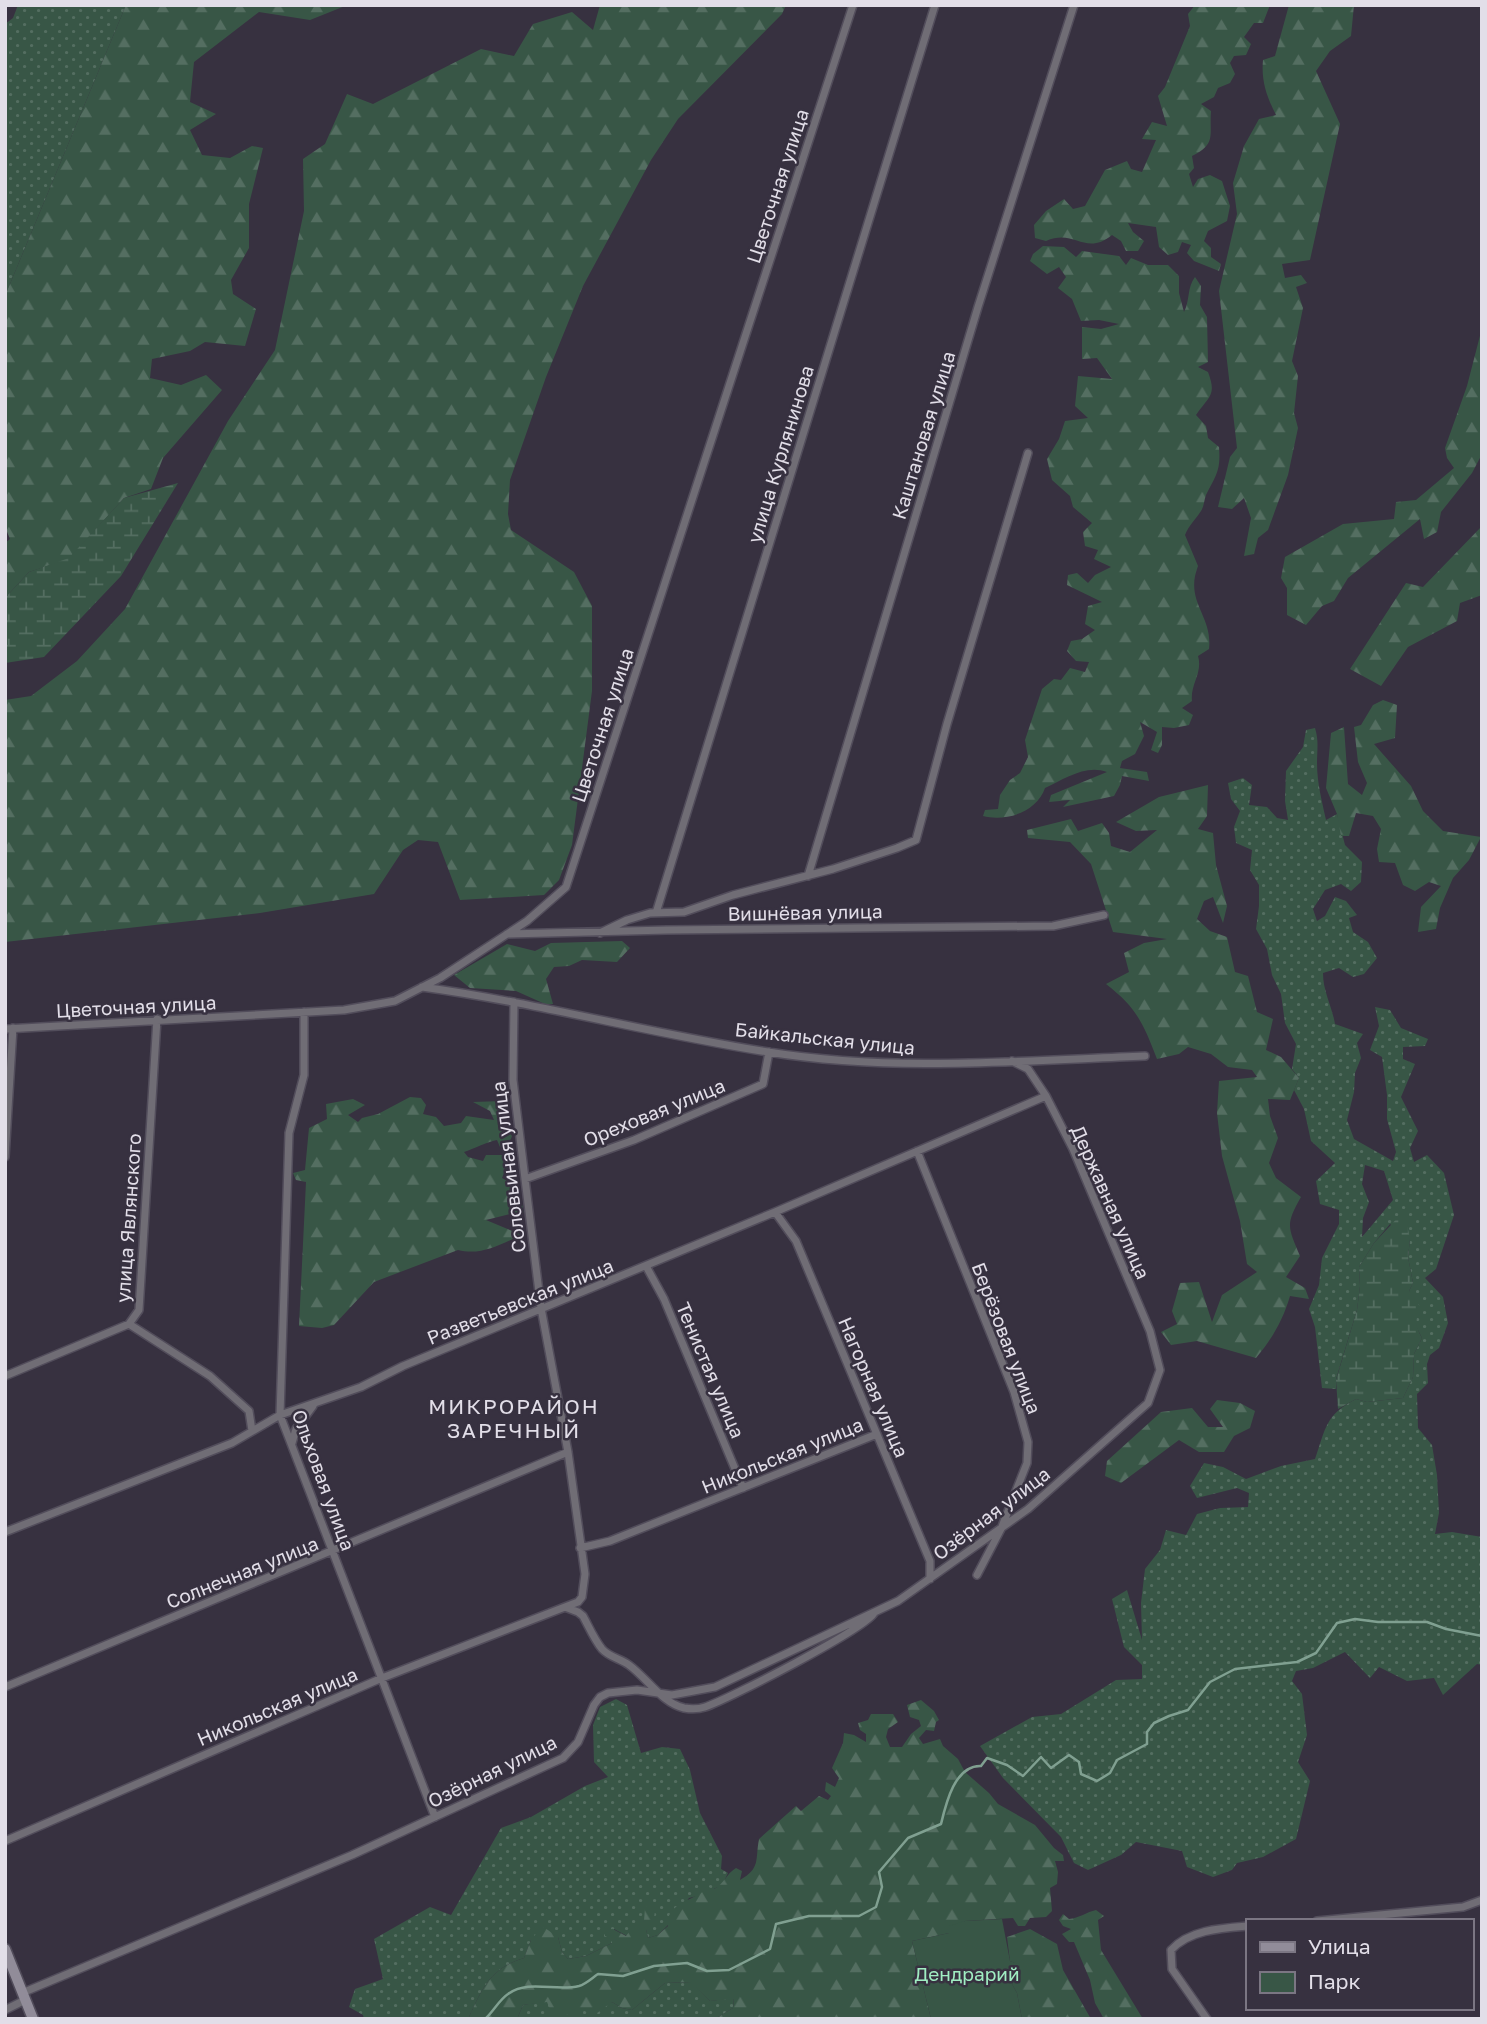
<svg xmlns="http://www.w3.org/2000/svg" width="1487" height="2024" viewBox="0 0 1487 2024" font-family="'Golos Text',sans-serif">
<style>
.grass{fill:url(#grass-dots);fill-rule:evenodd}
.forest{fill:url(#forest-firs)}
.wetland{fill:url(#wetland-marsh)}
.park{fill:#385646}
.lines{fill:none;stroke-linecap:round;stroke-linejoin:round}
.stream{stroke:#80a091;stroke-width:2.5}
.street-casing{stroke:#524d5b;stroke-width:10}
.secondary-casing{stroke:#524d5b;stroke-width:13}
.street{stroke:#706d75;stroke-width:7}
.secondary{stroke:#918c99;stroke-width:10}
.labels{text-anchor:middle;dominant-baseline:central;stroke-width:5;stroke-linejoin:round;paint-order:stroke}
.street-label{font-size:19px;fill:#e2dee8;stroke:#373140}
.park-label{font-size:19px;fill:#a0edc2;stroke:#373140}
.neighbourhood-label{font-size:21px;letter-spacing:2px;fill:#e2dee8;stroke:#373140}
</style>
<defs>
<pattern id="grass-dots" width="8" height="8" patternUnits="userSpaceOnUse" patternTransform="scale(1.75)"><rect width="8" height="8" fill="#385646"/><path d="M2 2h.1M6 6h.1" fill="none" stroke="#546e61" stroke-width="1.8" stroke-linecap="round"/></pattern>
<pattern id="forest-firs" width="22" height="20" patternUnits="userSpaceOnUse" patternTransform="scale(1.75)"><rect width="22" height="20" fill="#385646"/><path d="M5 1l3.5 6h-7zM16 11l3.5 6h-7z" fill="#546e61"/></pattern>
<pattern id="wetland-marsh" width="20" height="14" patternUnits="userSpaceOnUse" patternTransform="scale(1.75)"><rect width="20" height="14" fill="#385646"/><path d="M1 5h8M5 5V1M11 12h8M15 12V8" fill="none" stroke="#546e61"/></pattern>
</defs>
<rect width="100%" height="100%" fill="#373140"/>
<path class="grass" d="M18,5H126L5,296V24L13,18Z
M1315,728C1319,741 1317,750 1317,763C1317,783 1322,801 1326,820L1337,814L1345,845L1362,862L1361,882L1351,891L1341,884L1325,890L1313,909L1317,921L1325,916L1335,897L1346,901L1357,915L1349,918L1353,932L1368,942L1377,958L1364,974L1353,977L1339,968L1323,973C1323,992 1332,1006 1335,1024L1363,1034L1357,1043L1361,1058L1355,1073L1354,1092L1347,1120L1354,1139L1393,1161L1396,1152L1387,1119V1095L1382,1057L1370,1050L1379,1026L1375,1007L1390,1010L1401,1028L1428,1039L1425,1046L1403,1047V1059L1415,1064L1401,1097L1418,1131L1410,1148L1414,1162L1427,1155L1444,1173L1454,1215L1436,1269L1425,1278L1443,1297L1448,1323L1439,1348L1430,1355L1427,1364L1428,1383L1417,1394L1418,1428L1432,1445L1437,1475L1439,1513L1435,1534L1452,1532L1482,1537V1665L1477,1664L1443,1695L1434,1678L1407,1681L1379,1667L1370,1678L1345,1652L1313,1668L1296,1671L1292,1681L1302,1694L1307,1735L1298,1762L1310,1781L1296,1839L1263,1857L1237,1863L1232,1870L1213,1877L1187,1867L1182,1851L1136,1842L1121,1855L1088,1870L1074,1863L1061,1837L1003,1778L980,1746L1032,1717L1061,1714L1116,1680L1142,1679V1665L1124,1647L1112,1599L1127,1590L1142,1640L1141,1603L1145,1569L1160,1550L1166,1530L1186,1535L1197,1514L1220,1508L1248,1507L1249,1493L1237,1488L1197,1498L1190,1486L1204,1463L1223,1467L1246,1479L1281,1466L1315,1459C1326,1428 1325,1415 1356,1399L1367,1402L1403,1398L1413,1377L1414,1354L1422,1338L1417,1328L1409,1291L1413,1283L1408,1257L1410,1239L1390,1224L1374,1243L1359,1267L1360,1286L1357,1310L1336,1379V1389L1322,1388L1315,1327L1309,1309L1319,1285L1322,1258L1339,1224V1210L1320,1204L1316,1181L1335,1163L1311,1141L1304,1109L1294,1090L1299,1078L1292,1069L1296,1044L1285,1023L1281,994L1272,975L1267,949L1256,929L1259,906V885L1250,870L1252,850L1236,843L1234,827L1240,811L1231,799L1228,783L1243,778L1252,785L1249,805L1267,807L1277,818L1288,820L1285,801L1286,771L1303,747L1306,730ZM1365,1165L1384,1171L1393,1200L1362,1237L1363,1218L1369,1202L1362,1184Z
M616,1699L627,1705L641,1753L662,1747L680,1749L690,1770L700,1813L722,1856L721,1869L728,1873L722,1885L701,1895L689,1898L668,1925L658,1935L648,1938L644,1921L627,1936L614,1929L612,1943L586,1956L568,1959L562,1952L558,1937L531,1940L524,1958C490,1968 482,1989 468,2019H364L363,2015L349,2007L355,1989L383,1979L374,1939L430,1907L451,1915L501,1828L531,1817L585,1786L608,1777L594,1762L593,1725L600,1707Z
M691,1982L710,2001L734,1998L733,2008L715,2019H517L523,2005L547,2001L582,2009L612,2002L622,2008L632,2010L665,1983Z"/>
<path class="forest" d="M126,5L345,6L310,20L259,12L194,62L190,102L216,114L190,130L202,155L230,158L252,146L263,148L249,204V248L231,280L233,294L256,309L245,346L205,342L190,351L152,359L150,378L181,385L206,375L222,390L163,458L151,489L124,498L69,559L29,572L5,598V543L10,539L5,527V296Z
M600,5H786L782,14L678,119L651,160L583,286L546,377L510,480L508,514L511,530L574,572L592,606V691L572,845L559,880L544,895L460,900L438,842L418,840L403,850L374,894L260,913L5,942V700L31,696L77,661L125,609L228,421L275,350L304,211L303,159L325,144L347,94L373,104L481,49L514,56L533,24L572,12L593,30Z
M1195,5H1270L1263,23H1254L1244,37L1251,44L1246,55L1234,56L1230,63L1235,74L1230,83L1218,88L1214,97L1201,104L1211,111C1209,135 1217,144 1192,156L1194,168L1189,174L1193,187L1198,179L1210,175L1222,181L1230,206L1227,221L1208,231L1204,241L1211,248V257L1221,264L1219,271L1194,261L1187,253L1191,245L1182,242L1178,252L1168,255L1159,247L1156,227L1128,223L1133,232L1144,241L1138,251H1126L1121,241L1112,235C1085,257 1075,228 1046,241L1035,238L1034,225L1046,211L1064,199L1073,209L1085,206L1105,170L1127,161L1131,169L1142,172L1156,140L1142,139L1152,122L1167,126L1158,96L1165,87L1190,26L1188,14Z
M1289,5H1354L1351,36L1330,51L1316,71L1340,124L1310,260L1282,264L1285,278L1301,275L1307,283L1296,287L1303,308L1292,361L1298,376L1294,413L1298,428L1288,475L1268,530L1258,538L1254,554L1244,556L1251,518L1244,498L1232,509L1218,507L1230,457L1237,448L1219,291L1237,214L1233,183L1244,146L1259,119L1276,115C1267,97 1261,81 1263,60L1275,56Z
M1043,246L1064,247L1076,257L1082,251L1119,256L1126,265L1131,258L1148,265H1168L1179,276V293L1184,312C1190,301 1187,287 1195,277L1201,286L1200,305L1207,317L1208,362L1198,367L1208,372C1217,396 1209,396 1196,415L1206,426L1208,438L1219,447C1221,471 1216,475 1206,495C1204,500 1204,507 1201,511C1195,520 1189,525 1185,535L1198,566C1184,602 1213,615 1209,649L1198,656C1203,673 1190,684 1192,701L1182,708L1193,715L1189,725L1174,728L1162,727V745L1158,753L1151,750L1157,732L1140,722L1144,736L1135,754L1122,761L1120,768L1147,772L1149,781L1122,776L1120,785L1114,796L1063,807L1070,800L1049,802L1051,795L1107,772C1086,764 1064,779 1045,788C1037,812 1006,822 983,816L985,810L998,809L1000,795L1010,780L1020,773L1028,757L1025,740L1042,689L1054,679L1061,680L1070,668L1085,672L1089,662L1076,661L1067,651L1071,641L1082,639L1095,630L1085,624L1088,606L1102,602L1067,585L1068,575L1077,573L1088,583L1095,575L1111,567L1094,559L1098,550L1085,546L1083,532L1092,523L1073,507L1070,496L1052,480L1047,459L1059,439L1065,421L1088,418L1075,406L1078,376L1112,379L1097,358L1082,359V327L1101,329L1119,324L1099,320L1081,321L1072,299L1058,288L1066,277L1059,267L1047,274L1030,261L1033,254Z
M1482,328V454L1472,473L1441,512L1437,532L1424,539L1420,519L1348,578L1334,601L1322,606L1306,625L1287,615V588L1281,578L1285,557L1343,524L1394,519L1396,502L1416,500L1454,468L1447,458L1445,448L1467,386Z
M1482,526V595L1460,603L1457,621L1408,647L1381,686L1350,669L1406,583L1423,587Z
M1383,700L1397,705L1395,738L1374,744L1411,786L1423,811L1443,831L1481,837L1469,860L1453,878L1440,908L1436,929L1418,932L1421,907L1441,886L1429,882L1415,891L1403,885L1395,863L1379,862L1377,849L1381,829L1373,816L1356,813L1349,836H1341L1337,814L1326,788L1331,733L1344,727L1348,784L1362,795L1367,783L1358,762L1354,727L1361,725L1373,705Z
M1208,785L1207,816L1198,829L1213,833L1216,865L1227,906L1223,923L1213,897L1204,901L1197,919L1210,931L1227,937L1235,972L1248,976L1257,1012L1273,1019L1266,1050L1281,1057L1299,1078L1290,1100L1268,1099L1270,1116L1278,1138L1269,1163L1276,1178L1301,1197C1285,1225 1288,1227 1300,1256L1286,1277L1305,1288L1309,1299L1290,1296C1283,1320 1272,1339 1256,1358L1197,1341L1171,1345L1161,1332L1177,1324L1172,1311L1180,1283L1199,1282L1212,1322L1222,1295L1257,1272L1247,1264L1240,1221L1222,1156L1217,1113L1219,1081L1257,1077L1252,1070L1228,1067L1211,1054L1188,1047L1179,1054L1157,1059C1143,1023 1137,1008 1106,984L1129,972L1124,953L1144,943L1167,939L1113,932L1091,864L1070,842L1028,838L1027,830L1071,819L1078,831L1102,823L1109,833L1111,846L1130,852L1157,830L1136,831L1116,822L1159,797Z
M622,941L630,948L617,962L582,960L569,966L554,967L546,979L553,1004H545L516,991L470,988L454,975L507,944L535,951L551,943Z
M410,1097L421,1098L426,1105L423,1114L436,1117L444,1126L461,1123L466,1116L494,1120L490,1111L473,1102L503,1101V1125L512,1136L509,1144L500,1147L497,1140C489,1141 473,1149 464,1152L468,1157L483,1161L486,1155H504V1162L512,1164L514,1169L504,1173L502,1178L513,1184L512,1200L522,1204L524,1213L518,1211L519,1224L510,1214L486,1220L522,1235C500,1244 482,1256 458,1250L374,1282L334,1325L322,1328L299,1326L306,1182L296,1180L293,1173L305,1170L309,1128L327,1119L326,1104L353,1099L365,1105L348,1115L358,1122L362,1118L378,1114Z
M1217,1400L1240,1403L1255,1411L1250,1428L1234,1436L1224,1452H1199L1179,1440L1121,1483L1105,1476L1107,1461L1161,1412L1192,1408L1208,1427H1223L1210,1409Z
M921,1700L934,1711L939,1720L936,1722L934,1731L926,1730L919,1738L923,1744L940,1739L943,1746L958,1759L965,1772L989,1793L998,1804L1035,1825L1054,1848L1063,1855L1064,1861H1055L1058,1872L1057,1884L1050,1888L1052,1911L1046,1917L1030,1918L1025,1926H1018L1013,1918L965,1921L949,1933L912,1941L931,2019H715L733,2008L734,1999L710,2001L690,1982L665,1983L632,2010L622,2008L612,2002L593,2016L582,2009L575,2015L552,2014L547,2002L523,2005L517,2019H468C482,1989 490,1968 524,1958L531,1940L542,1926L558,1937L562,1952L568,1959L586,1956L612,1943V1939L605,1936V1930L613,1929L626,1936L637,1922L644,1921L645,1908L650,1901L656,1904L653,1924L646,1929L648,1938L658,1935L668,1926C665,1902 696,1901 708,1887L714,1889C724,1884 726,1874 736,1868L742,1871L740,1880C761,1868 755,1860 759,1839L796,1806L801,1811L819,1796L828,1800L831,1796L825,1791L826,1782L835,1787L839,1778L832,1768L843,1743L844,1733L854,1735L866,1742V1734L860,1730L858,1723L868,1720L871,1714H893L898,1722L888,1729L886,1737L890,1747H902L911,1734L921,1726L919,1720L910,1717L907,1705Z
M1096,1910L1104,1916L1098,1920L1101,1950L1143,2019H1104L1095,2003L1090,1980L1074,1942H1069L1062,1934L1071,1929L1063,1926L1059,1920L1063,1914L1069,1919C1079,1918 1087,1912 1096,1910Z
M1030,1929L1057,1944L1063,1970L1091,2019H1022L1017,1993L1012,1984L1021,1974L1019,1965L1010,1961L1007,1937Z"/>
<path class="wetland" d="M178,483L121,576L44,657L5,663V598L29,572L69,558L124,498Z
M1404,1211L1410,1239L1408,1257L1413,1283L1409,1291L1421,1308C1414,1319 1416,1327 1422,1338L1414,1354L1413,1377L1403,1398L1367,1402L1356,1399L1338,1409L1336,1380L1357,1310L1360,1286L1359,1267L1374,1243Z"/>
<path class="park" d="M1002,1919L1010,1961L1019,1964L1021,1975L1012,1984L1017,1993L1022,2019H931L912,1941L949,1933V1926L965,1921Z"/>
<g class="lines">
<path class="stream" d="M485,2019C493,2012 499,2000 508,1994C529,1979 556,1992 579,1986C586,1984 592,1978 598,1974L623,1976L654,1966L687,1963L707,1971L729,1970L770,1949L776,1924L809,1916H859L876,1907L882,1887L879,1872L908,1838L941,1824C946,1803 955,1765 981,1766L987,1758L1007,1765L1023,1776L1041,1757L1051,1768L1069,1755L1079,1762L1081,1774L1097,1781L1110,1773L1117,1760L1147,1744V1732L1154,1723L1169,1716L1188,1710L1210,1682L1235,1669L1297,1662L1316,1653L1337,1623L1355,1619L1378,1622H1427L1446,1629L1482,1636"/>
<g class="street-casing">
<path id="street" d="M808,876L978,307L1074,5
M656,913L935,5
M600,933L627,920L650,913L684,912L733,895L833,869L897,848L916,840L947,724L1028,453
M507,934L667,930L1053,926L1104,915
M422,987C539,1003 652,1034 768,1052C893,1072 1019,1061 1145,1056
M514,1002L513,1080L525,1179L541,1308L568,1452L585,1574L582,1597L578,1602L565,1607L578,1612L583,1616C589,1627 594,1639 602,1649C609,1657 621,1659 629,1665C647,1678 662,1703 684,1708C690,1709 699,1709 705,1707C729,1699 865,1629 874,1613
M304,1012V1075L289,1133L280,1415L435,1817
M5,1029L344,1010L395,1001L440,978L527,921L566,887L853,5
M917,1151L1014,1392L1028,1442L1027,1463L1001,1529L977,1575
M5,1157L13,1028
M525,1179L634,1140L763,1084L769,1052
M775,1212L796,1241L930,1561V1579
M646,1266L664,1299L743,1488
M129,1324L210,1376L249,1411L252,1431
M5,1376L129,1324L139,1310L157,1019
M292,1443L296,1429L313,1406
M5,1532L232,1443L280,1415L361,1387L403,1366L775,1212L1046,1096
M580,1548L610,1541L877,1434
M5,1687L568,1452
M5,1841L382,1678L565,1607
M1317,1921L1463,1907L1482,1900
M22,1993L352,1855L563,1758L578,1742L594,1705L600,1697L608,1693L637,1690L672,1695L715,1687L898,1601L1028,1509L1148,1403L1160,1370L1150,1331L1073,1149L1046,1096L1028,1069L1012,1061
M5,2010L25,2000
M1207,2019L1172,1969L1171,1950C1189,1930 1221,1928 1247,1926"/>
</g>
<g class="secondary-casing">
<path id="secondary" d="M5,1949L33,2019"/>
</g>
<use href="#street" class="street"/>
<use href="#secondary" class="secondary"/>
</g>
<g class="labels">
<g class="street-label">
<text transform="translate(777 186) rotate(-72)">Цветочная улица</text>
<text transform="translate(923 435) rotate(-73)">Каштановая улица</text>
<text transform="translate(780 454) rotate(-73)">улица Курлянинова</text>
<text transform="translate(602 725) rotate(-72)">Цветочная улица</text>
<text transform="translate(805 912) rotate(-1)">Вишнёвая улица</text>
<text transform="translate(136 1006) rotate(-3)">Цветочная улица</text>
<text transform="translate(825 1038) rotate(6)">Байкальская улица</text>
<text transform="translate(654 1112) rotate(-22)">Ореховая улица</text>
<text transform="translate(508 1167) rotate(-97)">Соловьиная улица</text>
<text transform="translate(1111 1202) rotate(66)">Державная улица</text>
<text transform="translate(128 1218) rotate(-86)">улица Являнского</text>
<text transform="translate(520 1301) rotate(-22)">Разветьевская улица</text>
<text transform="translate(1007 1338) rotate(69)">Берёзовая улица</text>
<text transform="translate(711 1370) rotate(67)">Тенистая улица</text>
<text transform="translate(874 1387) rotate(67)">Нагорная улица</text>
<text transform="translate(782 1455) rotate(-22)">Никольская улица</text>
<text transform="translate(324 1480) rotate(70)">Ольховая улица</text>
<text transform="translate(991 1513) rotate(-37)">Озёрная улица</text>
<text transform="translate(242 1572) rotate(-22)">Солнечная улица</text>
<text transform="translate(277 1706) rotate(-23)">Никольская улица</text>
<text transform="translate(492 1771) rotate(-26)">Озёрная улица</text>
</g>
<g class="park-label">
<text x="967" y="1973">Дендрарий</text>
</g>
<g class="neighbourhood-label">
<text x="514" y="1406">МИКРОРАЙОН<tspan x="514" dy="24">ЗАРЕЧНЫЙ</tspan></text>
</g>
</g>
<rect width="1487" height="2024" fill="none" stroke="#e2dee8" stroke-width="14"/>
<rect x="1246" y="1919" width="228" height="91" fill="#373140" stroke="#7b7683" stroke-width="2"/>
<rect x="1260" y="1942" width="35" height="10" fill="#918c99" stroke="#7b7683" stroke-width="2"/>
<text x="1308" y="1954" font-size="21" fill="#e2dee8">Улица</text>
<rect x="1260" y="1972" width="35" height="21" fill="#385646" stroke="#7b7683" stroke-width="2"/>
<text x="1308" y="1989" font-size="21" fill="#e2dee8">Парк</text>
</svg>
